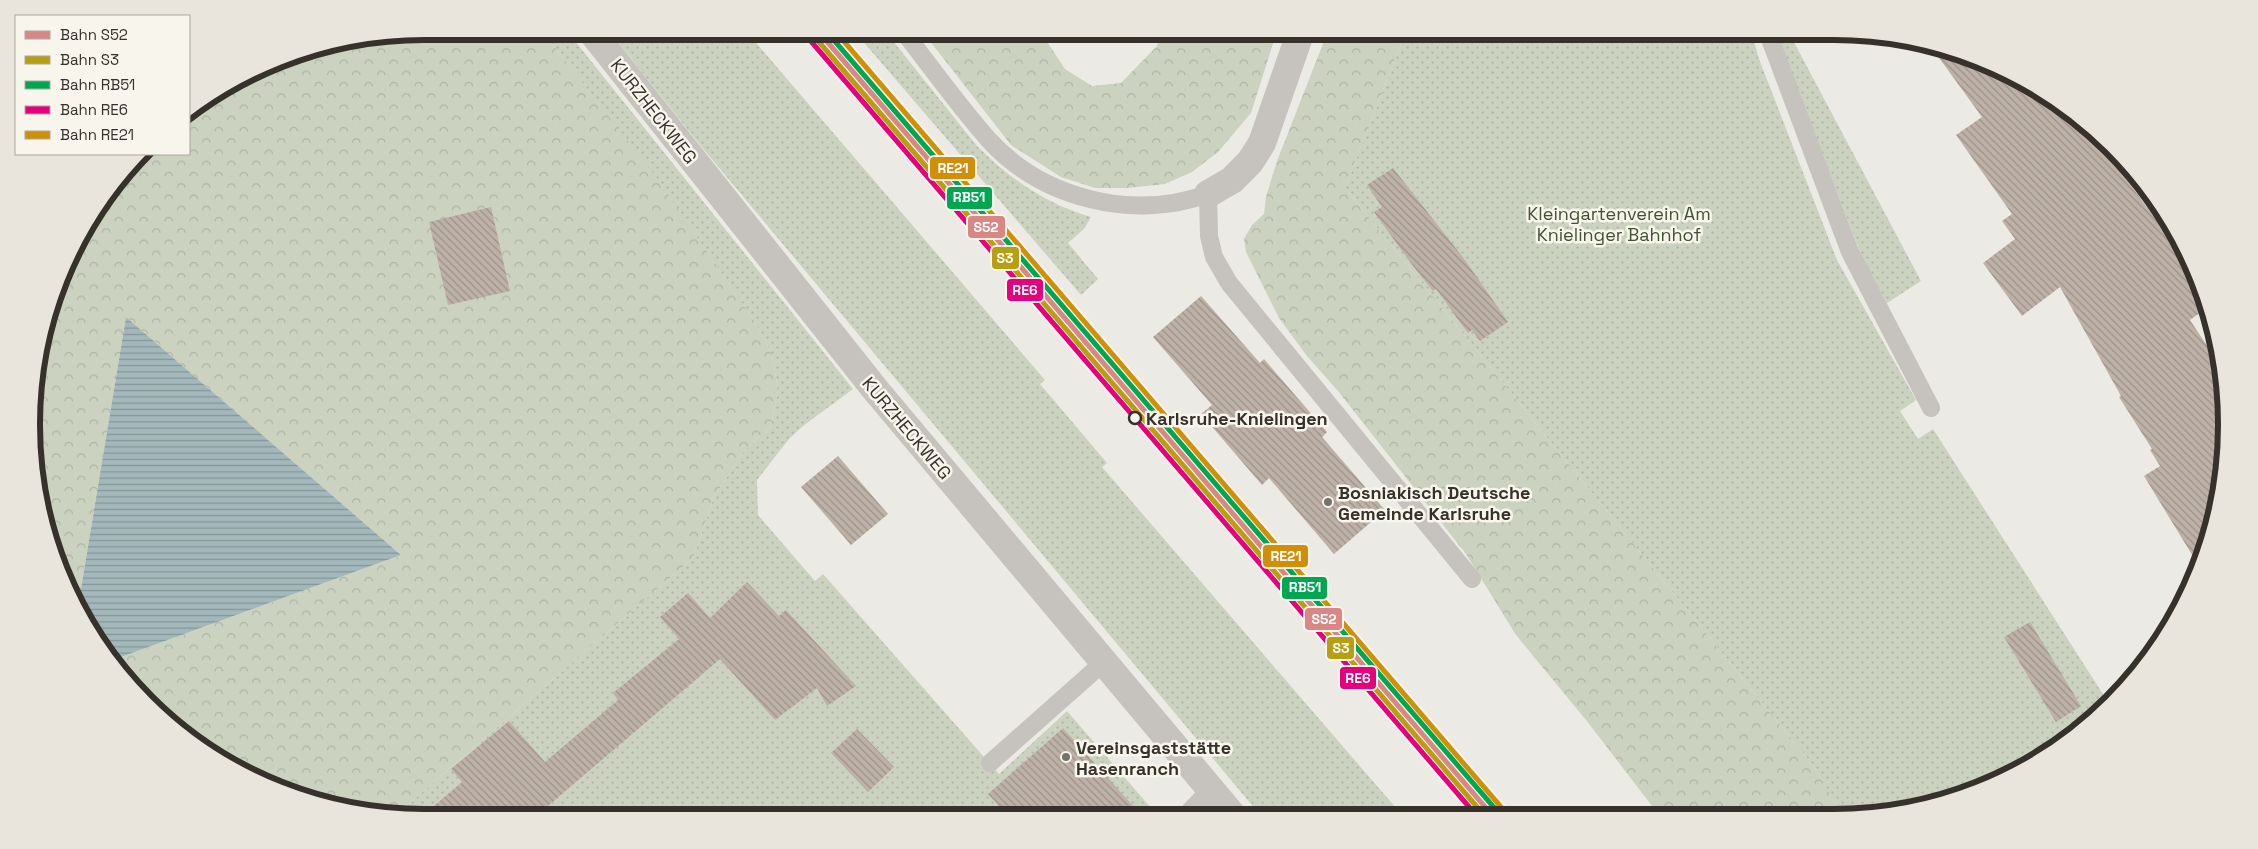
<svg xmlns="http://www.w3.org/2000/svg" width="2258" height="849" viewBox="0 0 2258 849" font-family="'Space Grotesk',sans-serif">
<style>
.grass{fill:url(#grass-dots)}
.forest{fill:url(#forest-crowns)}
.water{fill:url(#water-rules)}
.building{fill:url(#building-back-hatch)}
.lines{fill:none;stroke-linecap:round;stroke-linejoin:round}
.service{stroke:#c6c2bd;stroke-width:18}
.minor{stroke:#c6c2bd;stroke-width:28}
.rail-1-casing{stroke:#f8f5ec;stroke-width:9}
.rail-2-casing{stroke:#f8f5ec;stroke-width:9}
.rail-3-casing{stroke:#f8f5ec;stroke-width:9}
.rail-4-casing{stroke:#f8f5ec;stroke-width:9}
.rail-5-casing{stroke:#f8f5ec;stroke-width:9}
.rail-1{stroke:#d88784;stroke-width:5}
.rail-2{stroke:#b79e12;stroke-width:5}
.rail-3{stroke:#00a651;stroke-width:5}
.rail-4{stroke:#e5007d;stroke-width:5}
.rail-5{stroke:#d18f09;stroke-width:5}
.stop-dot{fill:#f8f5ec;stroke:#37312b;stroke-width:2.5}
.poi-dot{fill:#76726c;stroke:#f8f5ec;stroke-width:2}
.labels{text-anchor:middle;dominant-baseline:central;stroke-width:5;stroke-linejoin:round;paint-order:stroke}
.street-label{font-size:18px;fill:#37312b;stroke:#f8f5ec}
.park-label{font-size:18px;fill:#415232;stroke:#f8f5ec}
.stop-label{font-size:18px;font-weight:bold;fill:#37312b;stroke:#f8f5ec;text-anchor:start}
.poi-label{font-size:18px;font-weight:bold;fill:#37312b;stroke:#f8f5ec;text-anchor:start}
.rim{fill:none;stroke:#37312b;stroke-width:6}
.line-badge{stroke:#f8f5ec;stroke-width:2}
.badge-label{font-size:14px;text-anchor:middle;font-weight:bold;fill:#fff}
</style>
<defs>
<pattern id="grass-dots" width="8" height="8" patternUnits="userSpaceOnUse" patternTransform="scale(1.25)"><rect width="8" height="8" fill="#cbd2c0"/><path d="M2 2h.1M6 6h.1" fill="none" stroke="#afb5a5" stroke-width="1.8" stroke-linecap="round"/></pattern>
<pattern id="forest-crowns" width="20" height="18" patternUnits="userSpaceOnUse" patternTransform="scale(1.25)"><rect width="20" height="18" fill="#cbd2c0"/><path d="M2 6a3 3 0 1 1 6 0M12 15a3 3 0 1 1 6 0" fill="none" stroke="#afb5a5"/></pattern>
<pattern id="water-rules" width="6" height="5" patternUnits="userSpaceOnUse" patternTransform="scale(1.25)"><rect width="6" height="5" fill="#a2b8bb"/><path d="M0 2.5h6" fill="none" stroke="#859698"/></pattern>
<pattern id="building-back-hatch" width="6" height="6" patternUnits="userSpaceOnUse" patternTransform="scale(1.25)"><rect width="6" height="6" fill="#beb2a8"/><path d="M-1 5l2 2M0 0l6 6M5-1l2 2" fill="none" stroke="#9b9189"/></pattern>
</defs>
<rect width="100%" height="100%" fill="#eceae4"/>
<path class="grass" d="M542,31H567L853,389L803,426L789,439L757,480L758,515L815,581L823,574L999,774L1067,711L1158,816L425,818L397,814L693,558L714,497L743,452L771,426L778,389L772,355L755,322L656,178Z
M609,31H746L1045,380L1040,384L1107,463L1102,467L1402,815L1261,816L700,145Z
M854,31H885L977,146C1010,179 1046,204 1091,217L1084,229L1068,243L1098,279L1081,295Z
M1406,31H1751L1759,59L1837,260L1916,400L1900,411L1918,439L1933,429L2108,702L2093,720L2007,777L1885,814H1841L1815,768L1345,188Z
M1775,31H1788L1921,281L1887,303L1864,262Z"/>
<path class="forest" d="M425,31H542L656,177L755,322L772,355L778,389L771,426L743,452L714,497L693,558L397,814L322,804L251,777L185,737L113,660L401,555L126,317L78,607L61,575L39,501L35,373L52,298L84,228L145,154H189V112L228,84L298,52Z
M922,31H1040L1065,69L1092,86L1121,83L1157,46L1161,31H1277L1251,113L1218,152L1192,172L1165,184L1127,188H1095L1061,177L1011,145Z
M1328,31H1406L1345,188L1815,768L1841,814L1659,815L1586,720L1516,635L1466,554L1338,391L1307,356L1279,318L1246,252L1244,239L1252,225L1264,214L1266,197L1277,161Z"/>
<path class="water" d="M126,317L401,555L113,660L97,643L78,607Z"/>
<path class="building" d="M1929,44L2008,72L2073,113L2086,125L2192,268L2208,307L2190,320L2223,370L2226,450L2213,527L2197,563L2144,476L2160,466L2150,450L2152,449L2119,397L2121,396L2060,287L2022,316L1983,263L2015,239L2002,221L2012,214L1956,135L1982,117Z
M1393,168L1465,260L1508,322L1480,341L1472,330L1468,333L1436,289L1433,291L1413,266L1374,212L1382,207L1367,185Z
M491,207L510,291L448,305L429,222Z
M1201,296L1260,363L1264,359L1327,432L1322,437L1385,510L1334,554L1269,478L1262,485L1214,429L1201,414L1212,405L1153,337Z
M838,456L888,514L851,545L801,487Z
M747,582L779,616L786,610L856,686L827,706L817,688L775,720L720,659L535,817H421L462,782L451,769L509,721L545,762L618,700L613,693L679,639L660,617L688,593L710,618Z
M2030,622L2081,706L2056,722L2004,637Z
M1063,728L1142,816H1008L988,794Z
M857,729L894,767L868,792L831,753Z"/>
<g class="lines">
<path class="service" d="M903,31C931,67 958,105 988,139C1042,199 1133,221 1208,194L1209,236L1214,257L1229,283L1472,579
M1767,31L1850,252L1931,408
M990,763L1104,662
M1185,816L1211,789"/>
<path class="minor" d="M591,31L874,388L1233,816
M1208,194L1232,180L1250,162L1262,143L1301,31"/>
<g class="rail-1-casing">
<path id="rail-1" d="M818,31L1492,815"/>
</g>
<g class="rail-2-casing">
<path id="rail-2" d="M813,35L1484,815"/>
</g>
<g class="rail-3-casing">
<path id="rail-3" d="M826,31L1497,811"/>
</g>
<g class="rail-4-casing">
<path id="rail-4" d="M809,39L1476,815"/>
</g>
<g class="rail-5-casing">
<path id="rail-5" d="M835,31L1501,807"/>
</g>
<use href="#rail-1" class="rail-1"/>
<use href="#rail-2" class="rail-2"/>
<use href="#rail-3" class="rail-3"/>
<use href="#rail-4" class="rail-4"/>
<use href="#rail-5" class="rail-5"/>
</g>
<circle class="stop-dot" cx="1135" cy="418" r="6"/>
<g class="poi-dot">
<circle cx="1328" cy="502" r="5"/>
<circle cx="1066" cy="757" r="5"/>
</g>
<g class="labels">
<g class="street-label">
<text transform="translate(654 111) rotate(52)">KURZHECKWEG</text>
<text transform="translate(907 428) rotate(50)">KURZHECKWEG</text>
</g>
<g class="park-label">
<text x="1619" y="213">Kleingartenverein Am<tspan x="1619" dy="21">Knielinger Bahnhof</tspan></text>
</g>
<g class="stop-label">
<text x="1146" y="418">Karlsruhe-Knielingen</text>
</g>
<g class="poi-label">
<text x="1338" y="492">Bosniakisch Deutsche<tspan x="1338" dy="21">Gemeinde Karlsruhe</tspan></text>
<text x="1076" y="747">Vereinsgaststätte<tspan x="1076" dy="21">Hasenranch</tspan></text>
</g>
</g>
<path d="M0 0H2258V849H0ZM424 40H1834A384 384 0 0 1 2218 424V425A384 384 0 0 1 1834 809H424A384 384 0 0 1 40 425V424A384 384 0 0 1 424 40Z" fill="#e9e5dd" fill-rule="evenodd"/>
<path class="rim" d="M424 40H1834A384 384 0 0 1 2218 424V425A384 384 0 0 1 1834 809H424A384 384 0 0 1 40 425V424A384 384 0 0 1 424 40Z"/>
<g class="line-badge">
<rect x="929" y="156" width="47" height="24" rx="5" fill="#d18f09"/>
<rect x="946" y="186" width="47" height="24" rx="5" fill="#00a651"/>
<rect x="967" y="215" width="39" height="24" rx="5" fill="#d88784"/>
<rect x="991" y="246" width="29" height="24" rx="5" fill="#b79e12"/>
<rect x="1006" y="278" width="38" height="24" rx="5" fill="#e5007d"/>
<rect x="1262" y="544" width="47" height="24" rx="5" fill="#d18f09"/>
<rect x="1281" y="576" width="47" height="24" rx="5" fill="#00a651"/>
<rect x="1304" y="607" width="39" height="24" rx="5" fill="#d88784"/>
<rect x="1326" y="636" width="29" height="24" rx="5" fill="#b79e12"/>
<rect x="1339" y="666" width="38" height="24" rx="5" fill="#e5007d"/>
</g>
<g class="badge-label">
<text x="953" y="173">RE21</text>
<text x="969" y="202">RB51</text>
<text x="986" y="232">S52</text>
<text x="1005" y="263">S3</text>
<text x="1025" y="295">RE6</text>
<text x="1286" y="561">RE21</text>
<text x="1305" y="592">RB51</text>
<text x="1324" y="624">S52</text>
<text x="1341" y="653">S3</text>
<text x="1358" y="683">RE6</text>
</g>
<rect x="15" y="15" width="175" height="140" fill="#f8f5ec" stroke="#aba79f"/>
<rect x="25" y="31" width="25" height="8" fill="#d88784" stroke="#aba79f"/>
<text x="60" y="40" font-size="15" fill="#37312b">Bahn S52</text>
<rect x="25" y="56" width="25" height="8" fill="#b79e12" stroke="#aba79f"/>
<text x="60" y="65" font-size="15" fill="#37312b">Bahn S3</text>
<rect x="25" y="81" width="25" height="8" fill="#00a651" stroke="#aba79f"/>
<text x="60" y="90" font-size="15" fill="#37312b">Bahn RB51</text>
<rect x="25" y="106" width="25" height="8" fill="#e5007d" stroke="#aba79f"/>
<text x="60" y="115" font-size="15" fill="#37312b">Bahn RE6</text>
<rect x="25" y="131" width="25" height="8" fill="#d18f09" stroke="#aba79f"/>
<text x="60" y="140" font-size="15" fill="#37312b">Bahn RE21</text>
</svg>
